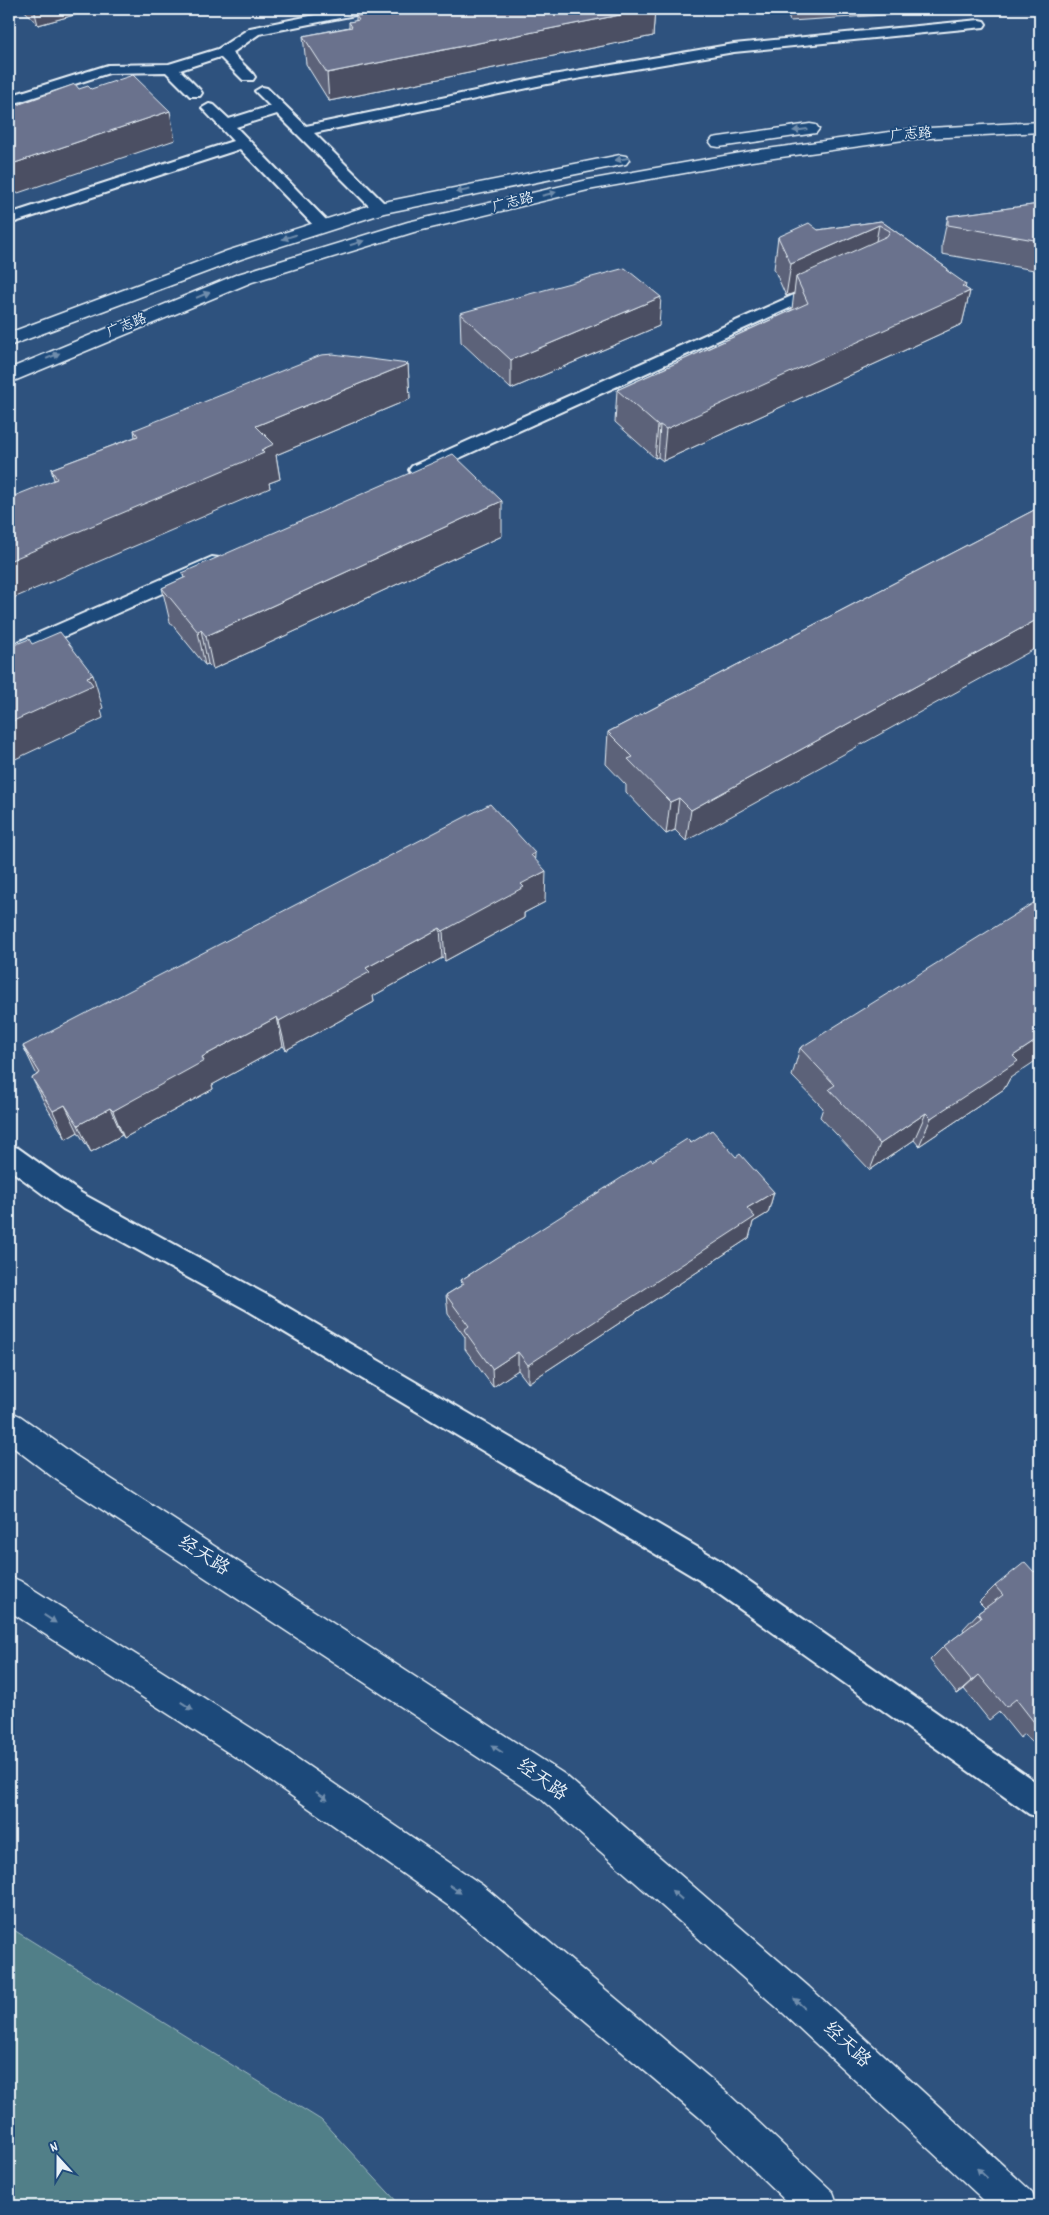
<svg xmlns="http://www.w3.org/2000/svg" width="1049" height="2215" viewBox="0 0 1049 2215" font-family="Dekko,'LXGW WenKai TC',sans-serif">
<style>
.green{fill:#517f88;stroke:#9cb8c0}
.lines{fill:none;stroke-linecap:round;stroke-linejoin:round}
.lane-casing{stroke:#e8f1f8;stroke-width:4}
.secondary-casing{stroke:#e8f1f8;stroke-width:3}
.lane{fill:#1f4a7a;fill-rule:evenodd}
.secondary{fill:#1f4a7a;fill-rule:evenodd}
.wall{fill:#5c6279;stroke:#e8f1f8}
.shaded-wall{fill:#4b5063;stroke:#e8f1f8}
.building{fill:#6b728d;stroke:#e8f1f8}
.oneway{fill:#6f8dac}
.labels{text-anchor:middle;dominant-baseline:central;stroke-width:4;stroke-linejoin:round;paint-order:stroke}
.far-street-label{font-size:14px;fill:#e8f1f8;stroke:#1f4a7a}
.near-street-label{font-size:19px;fill:#e8f1f8;stroke:#1f4a7a}
</style>
<rect width="100%" height="100%" fill="#2e527e"/>
<filter id="ink" filterUnits="userSpaceOnUse"><feTurbulence type="fractalNoise" baseFrequency=".02" numOctaves="2"/><feDisplacementMap in="SourceGraphic" scale="10" xChannelSelector="R" yChannelSelector="G"/><feConvolveMatrix kernelMatrix="1 2 1 2 8 2 1 2 1" color-interpolation-filters="sRGB"/></filter>
<g filter="url(#ink)">
<path class="green" d="M9,1927L321,2120L401,2206H9Z"/>
<g class="lines">
<g class="lane-casing">
<path id="lane" d="M345,9H372L365,13L259,34L232,53L253,74L255,77L253,80H243L220,57L180,70L200,90L202,93L200,96H190L166,72L109,73L9,105V96L108,65L169,64L218,49L250,28Z
M979,20L984,21L986,24L984,27L734,52L547,84L314,133L386,205L388,208L386,211H374L277,114L236,127L329,223L331,226L323,231L317,229L240,149L9,224V214L233,141L202,108L209,104L214,105L229,119L270,106L255,91L262,87L267,88L306,126L547,76L734,44Z
M823,282L829,284L831,287L829,290L424,474H412L409,470L412,466Z
M212,557L219,558L221,563L219,568L9,661V646Z
M9,1145L18,1148L81,1193L265,1294L719,1560L1040,1785V1818L1029,1814L699,1580L247,1310L63,1209L9,1169Z"/>
</g>
<g class="secondary-casing">
<path id="secondary" d="M1040,122V132L911,139L752,161L588,190L414,232L252,282L9,383V369L238,274L408,222L588,180L752,151L911,129Z
M810,124L816,125L819,129L816,133L719,147L713,146L710,142L713,138L719,137Z
M620,155L626,156L629,160L626,164L384,213L241,259L9,346V333L227,251L374,204Z
M9,1411L20,1416L76,1456L564,1774L809,1987L1032,2192L1037,2206H990L783,2013L540,1798L54,1478L9,1444Z
M9,1576L20,1581L270,1740L482,1885L725,2091L833,2192L838,2206H791L699,2117L456,1911L246,1764L9,1611Z"/>
</g>
<use href="#lane" class="lane"/>
<use href="#secondary" class="secondary"/>
</g>
<path class="wall" d="M23,9H96L38,25Z
M392,9H655L653,36L329,101L306,64L303,36L349,27V22L356,21V16Z
M785,9H979L790,21Z
M1040,204V271L942,254V245L948,216Z
M881,221L948,269V271L965,288L970,291L962,324L663,461L658,457L655,458L615,422L617,390L792,310V309L794,293L786,296L774,269L778,237L818,230Z
M460,313L659,326L511,389L461,342Z
M408,364L410,399L276,455L280,479L269,483L270,488L54,480L51,469L135,437L134,430Z
M1040,507L686,841L675,830L666,834L626,792V785L606,764L608,732Z
M502,536L213,669L208,664L205,665L170,622L162,588L184,578L182,573Z
M534,858L545,902L524,913V918L445,961L442,958L373,996L374,1002L286,1050L283,1046L212,1085L213,1089L124,1138L122,1135L91,1152L78,1132L66,1139L46,1106L32,1078L37,1075L23,1046Z
M800,1048L1010,1078L1004,1089L919,1146L914,1140L870,1170L820,1117L823,1108L792,1076Z
M691,1143L736,1157L774,1192L768,1213L753,1222L749,1238L528,1383L518,1370L493,1387L465,1349V1337L448,1314L446,1295L462,1285L461,1280L652,1161Z
M1040,1567V1742L1035,1746L1025,1734L1020,1738L999,1712L989,1720L964,1689L957,1694L930,1660L944,1646L964,1631L963,1629L978,1613L985,1608L979,1602L995,1586L1034,1572Z"/>
<path class="shaded-wall" d="M34,9H96L38,25Z
M650,9H655L653,36L329,101L327,73Z
M170,111L175,140L9,196V165Z
M879,225L873,257L796,277L794,293L786,296L791,264Z
M966,284L964,294L970,291L962,324L663,461L666,429Z
M661,297L659,326L511,389V360Z
M408,364L410,399L276,455L280,479L269,483L270,488L9,600V561L256,426Z
M660,425L658,457L655,458L658,426Z
M502,501V536L213,669L206,636Z
M1040,618V646L686,841L691,810Z
M201,630L208,664L205,665L198,632Z
M93,675L103,708L101,709L103,718L9,762V723L87,677Z
M679,798L675,830L666,834L670,802Z
M535,853L534,877L546,871L545,902L524,913V918L445,961L443,931L521,884L531,855Z
M440,928L442,958L373,996L374,1002L286,1050L279,1021L366,968Z
M277,1017L283,1046L212,1085L213,1089L124,1138L113,1111L202,1057Z
M1040,1038V1058L1010,1078L1004,1089L919,1146L931,1118L1013,1056Z
M65,1105L78,1132L66,1139L53,1111Z
M110,1108L122,1135L91,1152L78,1125Z
M926,1113L914,1140L870,1170L880,1144Z
M774,1192L768,1213L753,1222L749,1238L528,1383V1365L747,1208Z
M518,1352V1370L493,1387L492,1369Z
M979,1675L964,1689L957,1694L972,1681Z"/>
<path class="building" d="M392,9H650L327,73L303,36L352,27L349,22L359,20L356,16Z
M133,75L170,111L9,165V108L75,84L79,89L88,86L91,89Z
M1040,204V241L948,225V216Z
M881,221L948,269L946,270L966,284L962,286L970,291L666,429L660,425L658,426L617,390L808,303L796,277L887,236L890,231L879,225L791,264L778,237L809,223L818,230Z
M625,268L661,297L511,360L460,313Z
M333,354L408,364L256,426L274,444L261,450L264,453L9,561V498L57,479L51,469L138,436L134,430L321,355Z
M453,454L502,501L206,636L201,630L198,632L162,588L186,577L182,573Z
M1040,507V618L691,810L679,798L670,802L628,759L633,757L608,732Z
M60,632L93,675L87,677L93,685L9,723V647L29,639L32,644Z
M490,804L535,853L531,855L546,871L521,884L524,887L443,931L440,928L366,968L370,972L279,1021L277,1017L202,1057L204,1061L113,1111L110,1108L78,1125L65,1105L53,1111L32,1078L40,1073L23,1046Z
M1040,899V1038L1013,1056L1018,1061L931,1118L926,1113L880,1144L829,1089L835,1085L800,1048Z
M712,1130L736,1157L740,1154L774,1192L747,1208L755,1217L528,1365L518,1352L492,1369L464,1330L469,1326L446,1295L464,1284L461,1280L651,1159L652,1161L687,1139L691,1143Z
M1025,1562L1034,1572L1040,1567V1723L1037,1726L1016,1699L1006,1707L979,1675L972,1681L944,1646L981,1618L978,1613L1003,1595L995,1586Z"/>
<defs><path id="oneway-solid" d="M-6-.8H1V-3.2L6.5 0L1 3.2V.8H-6Z" transform="scale(1.25)"/></defs>
<g class="oneway">
<use href="#oneway-solid" transform="translate(800 130) rotate(173)"/>
<use href="#oneway-solid" transform="translate(622 159) rotate(170)"/>
<use href="#oneway-solid" transform="translate(463 191) rotate(168)"/>
<use href="#oneway-solid" transform="translate(549 194) rotate(-14)"/>
<use href="#oneway-solid" transform="translate(289 237) rotate(162)"/>
<use href="#oneway-solid" transform="translate(357 243) rotate(-17)"/>
<use href="#oneway-solid" transform="translate(203 295) rotate(-22)"/>
<use href="#oneway-solid" transform="translate(53 356) rotate(-23)"/>
<use href="#oneway-solid" transform="translate(50 1619) rotate(33)"/>
<use href="#oneway-solid" transform="translate(187 1706) rotate(33)"/>
<use href="#oneway-solid" transform="translate(497 1749) rotate(-146)"/>
<use href="#oneway-solid" transform="translate(322 1796) rotate(35)"/>
<use href="#oneway-solid" transform="translate(455 1889) rotate(35)"/>
<use href="#oneway-solid" transform="translate(677 1895) rotate(-139)"/>
<use href="#oneway-solid" transform="translate(799 2003) rotate(-137)"/>
<use href="#oneway-solid" transform="translate(982 2173) rotate(-137)"/>
</g>
</g>
<g class="labels">
<g class="far-street-label">
<text transform="translate(911 135) rotate(-5)">广志路</text>
<text transform="translate(513 203) rotate(-14)">广志路</text>
<text transform="translate(127 326) rotate(-22)">广志路</text>
</g>
<g class="near-street-label">
<text transform="translate(203 1557) rotate(33)">经天路</text>
<text transform="translate(541 1781) rotate(36)">经天路</text>
<text transform="translate(846 2046) rotate(43)">经天路</text>
</g>
</g>
<rect width="1049" height="2215" fill="none" stroke="#1f4a7a" stroke-width="30"/>
<rect x="15" y="15" width="1019" height="2185" fill="none" stroke="#e8f1f8" stroke-width="2" filter="url(#ink)"/>
<g transform="translate(58 2158) rotate(339)" stroke="#1f4a7a" stroke-width="4" paint-order="stroke">
<path d="M0-4L9 19L0 12L-9 19Z" fill="#e8f1f8"/>
<text y="-8" font-size="14" font-weight="bold" text-anchor="middle" fill="#e8f1f8">N</text>
</g>
</svg>
